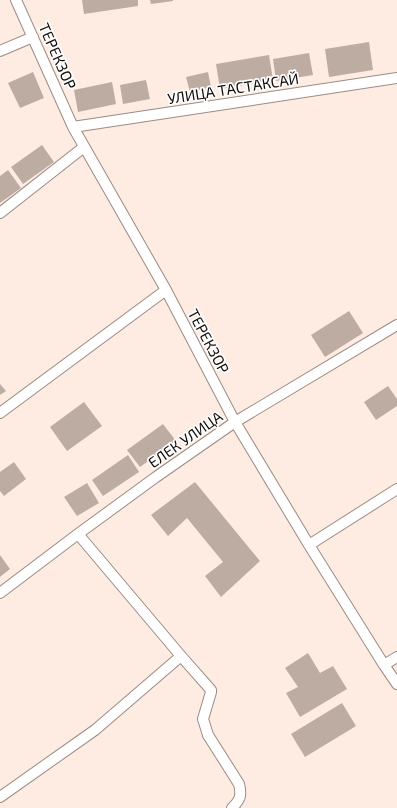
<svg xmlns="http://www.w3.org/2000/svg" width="397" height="808" viewBox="0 0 397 808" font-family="'Exo 2',sans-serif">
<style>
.building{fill:#bcaca1}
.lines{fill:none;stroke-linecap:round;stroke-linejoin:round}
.minor-casing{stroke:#9c8b82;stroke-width:12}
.minor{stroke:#fff;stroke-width:10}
.labels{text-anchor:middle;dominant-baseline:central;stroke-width:3.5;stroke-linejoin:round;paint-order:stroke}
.street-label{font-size:15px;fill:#120c09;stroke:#fdfdfd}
</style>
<rect width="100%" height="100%" fill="#feece2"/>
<path class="building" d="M82,0H138V6L84,14Z
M150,0H173V1L151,4Z
M369,42L373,70L329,77L325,49Z
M309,53L313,75L276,81L273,59Z
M269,55L273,80L220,89L216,64Z
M33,72L44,98L20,108L8,83Z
M208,72L211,87L190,92L186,77Z
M146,80L150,99L123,104L120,85Z
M112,82L116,104L78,112L74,90Z
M42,145L54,162L23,184L11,167Z
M8,170L21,188L0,203V176Z
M349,311L363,333L325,357L311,335Z
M0,384L6,391L0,395Z
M388,386L397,399V406L376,420L364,402Z
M84,402L102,426L67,451L50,427Z
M163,424L176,441L140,467L127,450Z
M128,455L139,472L103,496L92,480Z
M14,462L26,479L4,496L0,491V472Z
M195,482L260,561L221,597L205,576L223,562L187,518L168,536L151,515Z
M87,483L99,503L77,516L64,497Z
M0,555L10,569L0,577Z
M308,653L320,673L333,666L347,689L300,717L286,693L298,687L285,668Z
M342,703L356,726L305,757L291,734Z"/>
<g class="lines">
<g class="minor-casing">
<path id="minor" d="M16,0L73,127L166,290L235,422L309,545L384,665L397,684
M0,51L33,37
M73,127L397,78
M0,213L84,147
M0,413L166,290
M78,534L181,656L211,690V692L203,719L208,735L239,784C242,796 240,800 232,808
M309,545L397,489
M0,593L78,534L156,477L235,422L397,325
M384,665L397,657
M0,797L95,730L181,656"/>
</g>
<use href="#minor" class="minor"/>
</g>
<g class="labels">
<g class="street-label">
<text transform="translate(58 56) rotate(66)">ТЕРЕКЗОР</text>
<text transform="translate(233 88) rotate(-9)">УЛИЦА ТАСТАКСАЙ</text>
<text transform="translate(209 341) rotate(62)">ТЕРЕКЗОР</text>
<text transform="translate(185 439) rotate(-35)">ЕЛЕК УЛИЦА</text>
</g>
</g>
</svg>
